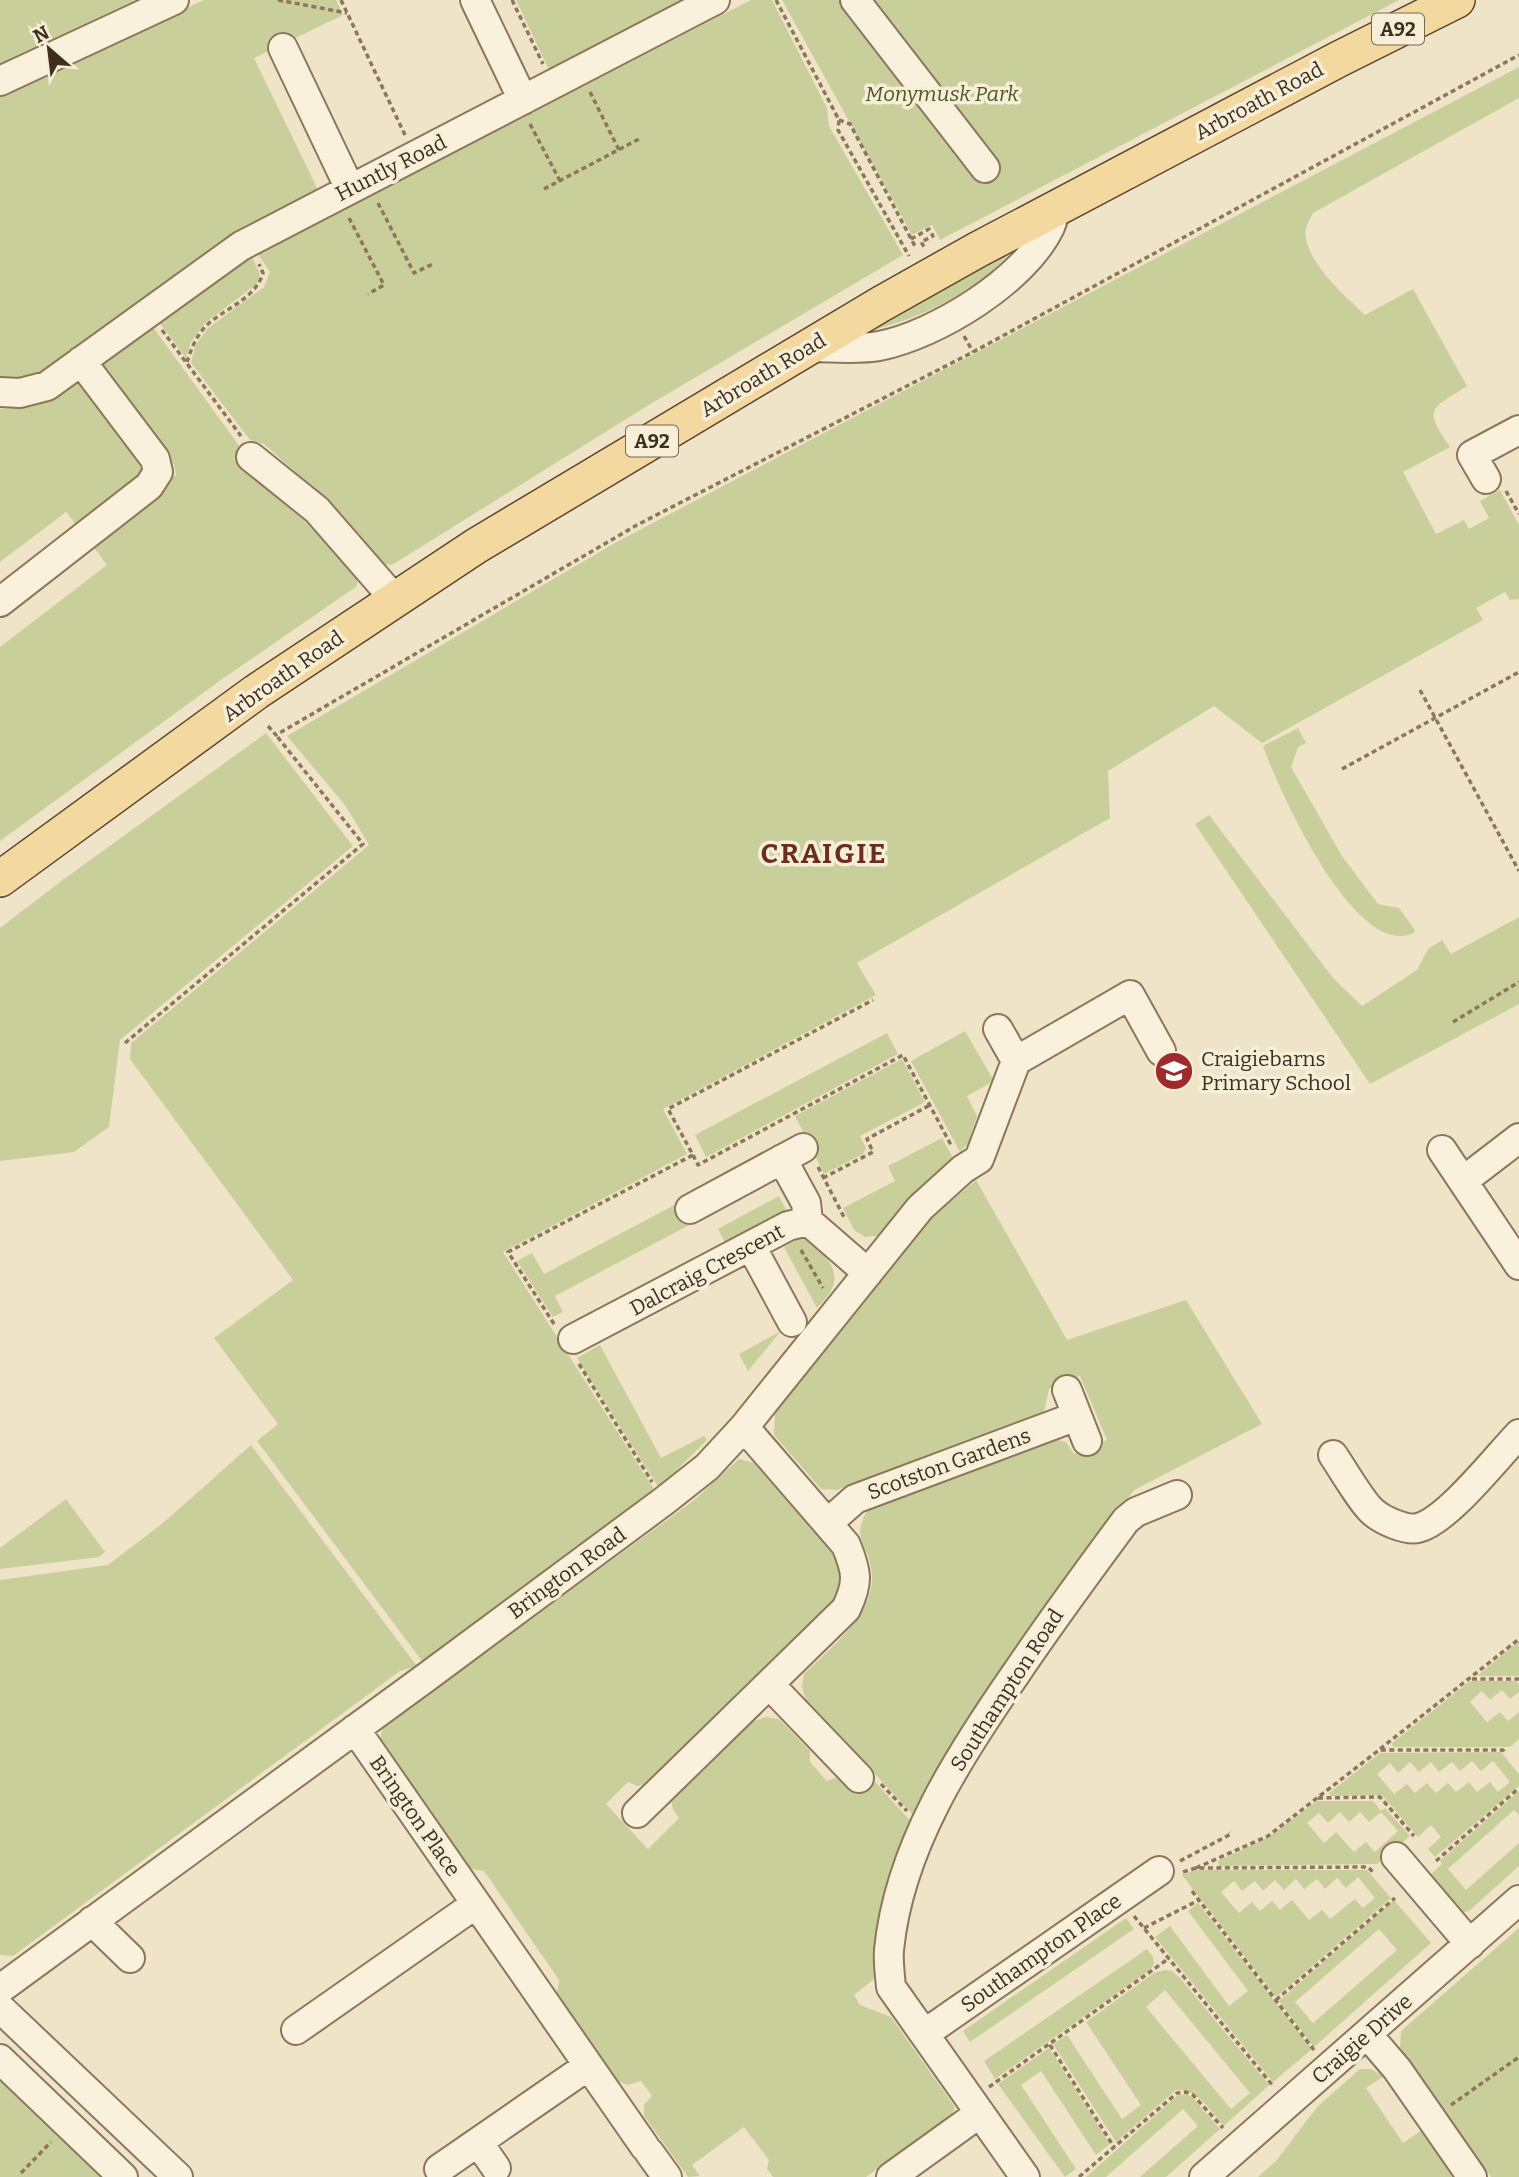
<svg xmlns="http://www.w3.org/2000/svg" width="1519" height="2177" viewBox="0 0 1519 2177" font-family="Bitter,serif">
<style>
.green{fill:#c9cf9b;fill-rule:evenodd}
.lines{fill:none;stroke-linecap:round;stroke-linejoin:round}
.minor-casing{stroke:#8d765c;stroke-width:32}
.major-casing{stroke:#5b4430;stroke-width:38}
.path{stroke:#8d765c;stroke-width:3.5;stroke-dasharray:5 3.5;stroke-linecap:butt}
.minor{stroke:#faf1dc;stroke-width:28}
.major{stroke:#f3d9a0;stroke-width:35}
.labels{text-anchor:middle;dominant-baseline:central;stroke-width:7;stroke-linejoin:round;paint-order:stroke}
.shield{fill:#f7eed8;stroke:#756857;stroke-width:2}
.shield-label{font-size:19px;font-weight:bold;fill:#3d2e20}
.park-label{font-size:21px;font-style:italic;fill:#4d5a26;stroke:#f7eed8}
.street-label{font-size:21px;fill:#3d2e20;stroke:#f7eed8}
.poi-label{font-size:21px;fill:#3d2e20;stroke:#f7eed8;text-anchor:start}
.district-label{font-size:28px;font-weight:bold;letter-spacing:2px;fill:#6b2e1e;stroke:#f7eed8}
</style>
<rect width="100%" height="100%" fill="#f0e4c8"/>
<path class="green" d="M0,0H135L0,63Z
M204,0H336L343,15L254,58L318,190L226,238L40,372L13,379L0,377V96Z
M516,0H684L549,70Z
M751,0H772L827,108L829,126L903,255L647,406L392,565L384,564L342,514L264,444L250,440L191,363L195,346L208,328L264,287L270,272L258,254Z
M782,0H1399L940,240L932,225L912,235Z
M1519,67V98L1313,213C1311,218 1307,223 1306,228C1300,257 1346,297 1365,315L1413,289L1467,386C1430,410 1423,408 1450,447L1403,472L1436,534L1464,520L1469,529L1489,518L1480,501L1500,490L1519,525V599L1510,600L1505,592L1476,608L1483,620L1262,743L1214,706L1108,771L1110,818L857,963L876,995L663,1109L687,1154L503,1252L655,1491L422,1661L257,1441L278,1424L214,1338L293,1280L130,1059L131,1043L369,845L345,805L287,736L613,544Z
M1018,245C1006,256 995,270 982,279C945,307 906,322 861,333Z
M252,257L260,274L257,284L205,323L191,342L186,358L159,322Z
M153,327L240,447L236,456L319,535L358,578L357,586L218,682L0,841V647L107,565L89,541L176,475L174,465L103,371L104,363Z
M77,383L83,384L147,471L80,530L66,512L0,562V409C36,407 47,403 77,383Z
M1298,728L1306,743L1298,747L1291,767L1342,856L1378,904L1399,908L1415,930L1414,933C1355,961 1278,788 1263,746Z
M266,733L353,846L120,1040L109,1127L74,1152L0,1161V928L64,879Z
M1209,815L1334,979L1362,1006L1417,970L1428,949L1442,940L1451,954L1519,917V1004L1370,1084L1195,824Z
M965,1031L994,1081L967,1096L977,1116L968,1143L960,1152L911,1061Z
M887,1033L898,1054L706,1157L695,1135Z
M902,1059L925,1102L860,1136L866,1148L863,1154L824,1174L795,1116Z
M942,1138L953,1158L908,1200L877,1236L865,1237L854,1230L843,1208L895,1181L888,1166Z
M976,1180L1067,1340L1186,1300L1262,1424L1134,1490L1070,1575L918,1820L805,1699L802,1686L804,1674C831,1647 880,1610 871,1567C866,1542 852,1537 867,1511L1058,1440L1066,1442L1074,1454L1107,1440L1080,1376L1049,1389L1044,1412L837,1490L821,1489L774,1435L775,1413L931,1219Z
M779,1196L789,1215L728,1248L718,1229Z
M684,1200L695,1222L555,1296L563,1312L553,1317L517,1261L532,1253L544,1274Z
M806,1235C831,1263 850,1276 817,1308L784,1247Z
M781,1331L748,1371L739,1354Z
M600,1345L661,1458L704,1436L707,1440L659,1488L577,1358Z
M251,1445L417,1666L400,1671L13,1956L0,1955V1580L108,1565L163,1523Z
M739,1459L754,1463L831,1551C842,1572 842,1579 834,1601L644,1785L637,1786L628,1782L606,1804L648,1849L679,1818L673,1810L671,1801L752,1722L765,1717L779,1719L810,1751V1762L827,1781L835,1778L845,1780L869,1775L914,1825L887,1893L875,1941L874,1979L854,1995L860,2005L891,2017L955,2107L952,2114L866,2177H773L767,2169L769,2160L744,2127L692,2165L700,2176L688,2177L644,2116V2105L652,2096L641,2081L628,2085L617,2081L557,1993L559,1980L484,1871L471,1869L380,1738L383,1727L693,1501Z
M66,1499L105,1552L99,1557L0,1569V1548Z
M1519,1641V1676H1477L1518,1642Z
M1470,1681H1516L1519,1684V1692L1510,1699L1502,1690L1490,1700L1482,1691L1470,1702L1487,1722L1500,1712L1508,1721L1519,1712V1739L1510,1747H1394L1391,1744Z
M1501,1752L1519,1774V1786L1435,1857L1428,1849L1441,1837L1431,1825L1418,1837L1382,1795L1331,1796L1329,1793L1380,1753ZM1472,1761L1481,1771L1493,1761L1510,1782L1498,1792L1490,1782L1477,1792L1469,1782L1456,1792L1448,1783L1436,1793L1427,1783L1415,1793L1407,1784L1394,1794L1377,1774L1390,1763L1398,1773L1410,1762L1419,1772L1431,1762L1439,1772L1452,1762L1460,1771Z
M1519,1791V1815L1514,1810L1448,1869L1466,1890L1519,1843V1866L1469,1911L1460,1913L1428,1877L1442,1864L1440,1861Z
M1317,1801H1373L1381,1811L1385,1808L1410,1836L1377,1864L1219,1866L1218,1861L1269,1837ZM1340,1812L1349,1822L1360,1812L1369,1822L1381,1812L1398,1831L1375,1852L1366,1842L1354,1852L1336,1832L1324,1843L1307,1823L1319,1813L1328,1823Z
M1196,1870H1367L1391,1898L1276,1997L1182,1875ZM1358,1877L1375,1898L1363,1908L1355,1899L1330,1919L1322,1910L1309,1920L1292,1900L1280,1910L1272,1901L1260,1911L1252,1902L1239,1913L1221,1892L1234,1881L1242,1891L1255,1881L1263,1891L1275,1880L1284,1890L1296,1879L1304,1889L1317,1879L1325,1889L1337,1878L1346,1888Z
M1394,1900L1431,1943L1314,2047L1279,2001ZM1379,1929L1397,1950L1313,2023L1295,2002Z
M1198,1903L1312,2049L1273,2082L1155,1937L1170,1926L1229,2006L1248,1991L1188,1911Z
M1126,1918L1134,1929L970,2042L963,2031Z
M1519,1928V2177H1491L1400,2050L1401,2031Z
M1147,1949L1153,1957L1154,1964L1151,1969L995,2079L984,2061Z
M1164,1970L1172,1971L1180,1978L1269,2085L1224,2126C1210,2111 1198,2088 1176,2090L1116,2142L1053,2044L1067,2035L1122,2119L1141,2105L1086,2022L1154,1973ZM1165,1990L1250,2093L1231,2109L1146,2007Z
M1049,2048L1110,2144L1096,2155L1041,2071L1021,2085L1076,2169L1065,2177L998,2084Z
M1360,2069H1371L1384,2076L1366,2088L1403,2143L1422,2130L1454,2177H1258L1276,2161L1317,2107Z
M0,2080L102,2177H0Z
M1186,2094L1192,2097L1220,2129L1166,2177H1140L1198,2126L1183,2109L1106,2177H1086L1178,2095Z"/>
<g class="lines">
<g class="minor-casing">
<path id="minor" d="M475,0L523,100
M855,0L985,168
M283,48L350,189
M0,81L174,0
M809,347C831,347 857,350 879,346C936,335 1025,280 1050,227C1053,220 1054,213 1057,206
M0,392L20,393L47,386L241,246L715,0
M251,457L317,510L384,587L393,601
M1486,479L1472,455L1519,430
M0,602L149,486L158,472L155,459L81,361
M1016,1061L1130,995L1161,1051
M1442,1150L1519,1265
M782,1159L806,1203L808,1221
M1463,1181L1519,1138
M690,1209L803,1148
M751,1246L792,1322
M573,1339L788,1226L808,1221L868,1273
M1067,1390L1087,1441
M1333,1455C1342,1468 1362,1503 1373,1512C1382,1520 1406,1531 1418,1528C1447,1521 1496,1458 1519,1434
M828,1523L855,1499L1077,1416
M770,1685L859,1778
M355,1729L645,2147
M637,1813L846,1609C859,1582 857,1572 846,1545L744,1427
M1396,1857L1470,1944
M92,1921L130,1958
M0,1989L428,1676L664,1501L707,1467L744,1427L920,1208L963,1169L979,1159L1016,1061L998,1029
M0,2008L178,2177
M296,2030L476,1904
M924,2034L1159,1871
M1367,2034L1397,2069L1472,2177
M0,2059L123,2177
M478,2142L496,2168
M649,2152L667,2177
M439,2169L588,2066
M891,2177L980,2113
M1025,2177L891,1987C890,1975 888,1962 889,1950C899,1847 960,1754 1017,1672C1052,1620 1089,1570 1126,1520L1136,1512L1177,1495
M1204,2177L1519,1900"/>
</g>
<g class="major-casing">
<path id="major" d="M0,879L256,692L476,546L881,304L977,250L1339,59L1457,0"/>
</g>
<path class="path" d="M278,0L347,13
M341,0L405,135
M512,0L543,64
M776,0L839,120L838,130L909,256
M590,92L619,150
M839,120L850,124L916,248
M530,124L560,181
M544,189L641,138
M378,203L414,273L435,263
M349,218L384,285L368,294
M911,239L929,229L933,236L921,242L925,248
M162,330L241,436
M964,336L973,352
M187,362C191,349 197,334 208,324C226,308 256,298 263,273L259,264
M1506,491L1519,514
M1420,690L1519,871
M268,726L276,735L637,525L973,352L1519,55
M1342,769L1519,672
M1453,1022L1519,982
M125,1043L363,844L276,735
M693,1155L698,1165L903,1055L952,1147
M818,1167L845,1219
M823,1178L873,1152L867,1139L930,1105
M801,1250L823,1288
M554,1324L508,1252L693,1155L668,1109L873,1000
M579,1364L652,1482
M1472,1679H1519
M1380,1749L1519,1639
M881,1784L907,1811
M1318,1798L1380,1797L1414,1836
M1180,1861L1231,1834L1230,1832
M1436,1861L1519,1788
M1196,1868L1268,1836L1379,1750H1503L1506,1754
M1183,1872L1196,1868L1368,1867L1373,1872
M1192,1891L1314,2050
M1134,1916L1273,2086
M1144,1928L1199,1900
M1276,2000L1395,1898
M1050,2045L1114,2147
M989,2087L1168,1959
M1451,2105L1519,2057
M21,2173L51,2142
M1079,2177L1177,2093L1186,2092L1193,2095L1223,2128"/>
<use href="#minor" class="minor"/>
<use href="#major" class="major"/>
</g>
<defs>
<g id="school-disc" transform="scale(2.0125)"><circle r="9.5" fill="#9e2a2b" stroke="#f7eed8"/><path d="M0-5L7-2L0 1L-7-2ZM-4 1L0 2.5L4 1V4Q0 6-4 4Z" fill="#fff"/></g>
</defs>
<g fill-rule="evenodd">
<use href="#school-disc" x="1174" y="1071"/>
</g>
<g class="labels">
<g class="shield">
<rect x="1372" y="13.5" width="52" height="31" rx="5"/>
<rect x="626" y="425.5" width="52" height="31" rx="5"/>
</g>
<g class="shield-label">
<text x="1398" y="29">A92</text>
<text x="652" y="441">A92</text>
</g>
<g class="park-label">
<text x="942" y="94">Monymusk Park</text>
</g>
<g class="street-label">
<text transform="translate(1259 101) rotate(-28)">Arbroath Road</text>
<text transform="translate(391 168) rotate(-27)">Huntly Road</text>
<text transform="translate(763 375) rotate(-31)">Arbroath Road</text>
<text transform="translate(283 676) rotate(-35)">Arbroath Road</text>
<text transform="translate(707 1270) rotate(-28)">Dalcraig Crescent</text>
<text transform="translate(949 1464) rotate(-20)">Scotston Gardens</text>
<text transform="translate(567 1573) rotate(-36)">Brington Road</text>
<text transform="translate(1007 1690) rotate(-57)">Southampton Road</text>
<text transform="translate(415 1816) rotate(55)">Brington Place</text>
<text transform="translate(1041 1953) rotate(-35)">Southampton Place</text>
<text transform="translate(1362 2039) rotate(-41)">Craigie Drive</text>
</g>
<g class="poi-label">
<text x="1201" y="1059">Craigiebarns<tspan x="1201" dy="24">Primary School</tspan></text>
</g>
<g class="district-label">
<text x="824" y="853">CRAIGIE</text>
</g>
</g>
<g transform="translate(49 49) rotate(332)" stroke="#f7eed8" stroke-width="5" paint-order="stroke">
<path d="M0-5L12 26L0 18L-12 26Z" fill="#3d2e20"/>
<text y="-10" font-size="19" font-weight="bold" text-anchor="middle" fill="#3d2e20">N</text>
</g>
</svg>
